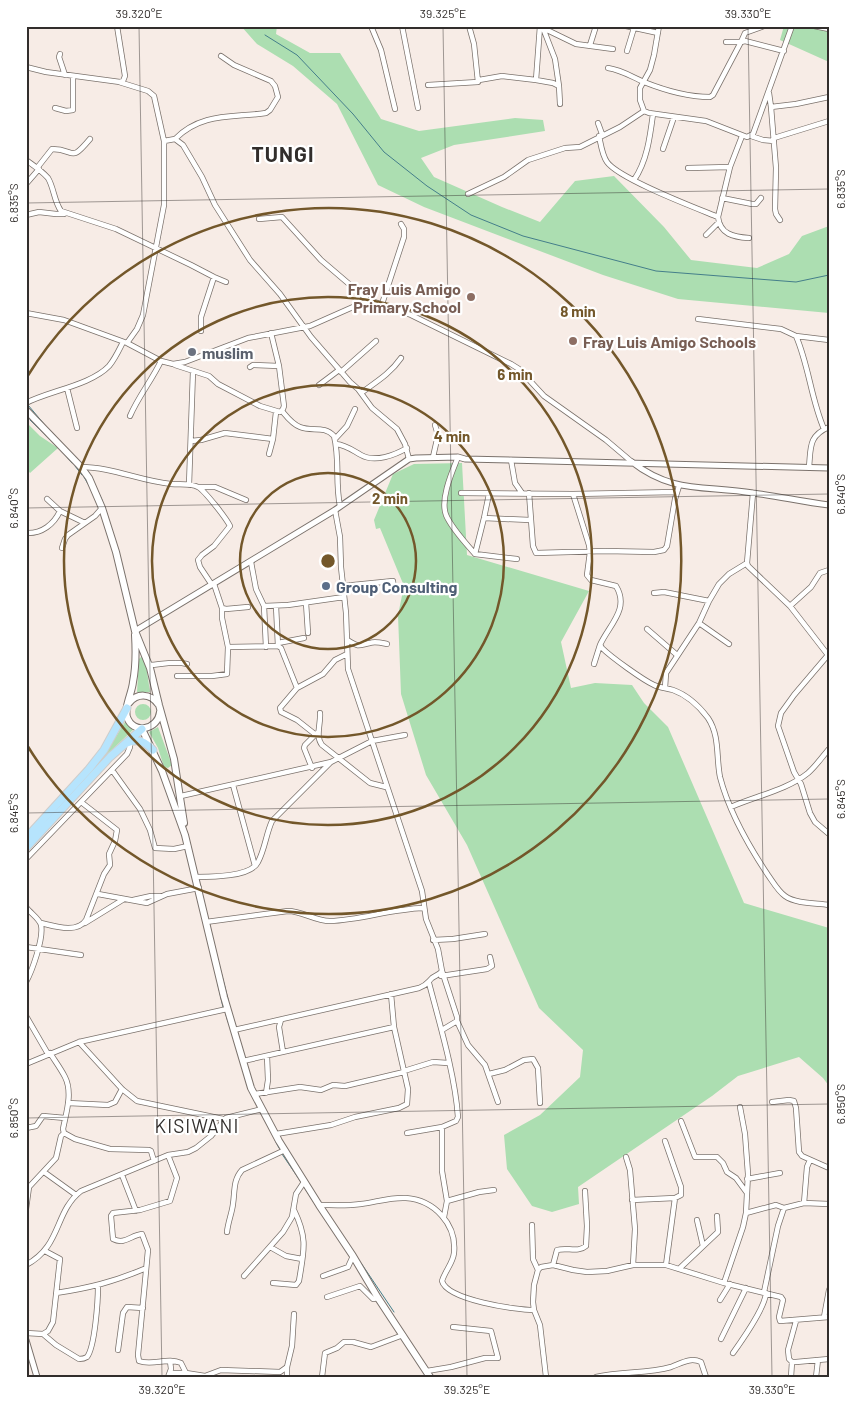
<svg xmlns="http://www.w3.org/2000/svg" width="855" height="1403" viewBox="0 0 855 1403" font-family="Barlow,sans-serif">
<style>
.green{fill:#acdeb1}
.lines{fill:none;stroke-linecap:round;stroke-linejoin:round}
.stream{stroke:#447e8a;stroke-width:1}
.minor-casing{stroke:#7b726c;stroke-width:6}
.tertiary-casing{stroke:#7b726c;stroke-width:7}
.secondary-casing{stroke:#7b726c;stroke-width:8}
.primary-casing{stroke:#cecdcc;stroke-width:9}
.minor{stroke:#fff;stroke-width:4.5}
.tertiary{stroke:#fff;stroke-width:5}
.secondary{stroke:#fff;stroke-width:6}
.primary{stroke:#b6e4fd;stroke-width:7}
.ticks{fill:none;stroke:#322e2c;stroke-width:1;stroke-opacity:0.45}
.ring{fill:none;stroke:#73572a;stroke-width:2.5}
.education-dot{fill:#8d6e63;stroke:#fff;stroke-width:2}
.worship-dot{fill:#6b7280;stroke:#fff;stroke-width:2}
.service-dot{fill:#5c6f8a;stroke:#fff;stroke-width:2}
.labels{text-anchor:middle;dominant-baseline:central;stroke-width:4.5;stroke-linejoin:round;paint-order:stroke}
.education-label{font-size:16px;font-weight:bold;fill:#785e54;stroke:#fff;text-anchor:end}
.worship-label{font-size:16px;font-weight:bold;fill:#5b616d;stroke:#fff;text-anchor:start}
.service-label{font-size:16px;font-weight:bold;fill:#4e5e75;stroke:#fff;text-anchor:start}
.quarter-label{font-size:19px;letter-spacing:1px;fill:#322e2c;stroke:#fff}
.district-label{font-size:21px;font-weight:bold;letter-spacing:1px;fill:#322e2c;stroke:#fff}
.centre{fill:#73572a;stroke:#fff;stroke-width:2.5}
.ring-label{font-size:15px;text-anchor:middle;font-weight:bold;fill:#73572a;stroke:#fff;stroke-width:4.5;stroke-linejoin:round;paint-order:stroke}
.neatline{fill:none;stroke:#322e2c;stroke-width:2}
.ticks-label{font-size:12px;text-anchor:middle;fill:#322e2c}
</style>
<rect width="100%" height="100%" fill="#f7ece6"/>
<path class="green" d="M241,26H277L276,34L310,53H340L381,119L419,131L515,118L543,120L545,131L454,145L421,158L434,177L502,207L540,222L575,181L614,176L664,227L691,260L757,268L789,254L802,236L829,226V313L678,299L603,275L424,207L378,185L337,104L293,66L257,44Z
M784,26H829V62L780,40Z
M26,422L40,436L58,448L30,473L26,468Z
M462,463L467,555L589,591L561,642L571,688L595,683L632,685L644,703L668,727L744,903L829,928V1086L823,1078L799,1057L738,1076L712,1096L578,1187L579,1204L552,1212L532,1206L507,1169L504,1135L540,1115L580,1077L583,1050L539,1008L467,845L426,775L401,694L398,615L404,586L380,528L376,529L374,520L393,474L414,464Z
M142,656L146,665L150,692H137L139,659Z
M135 712a8 8 0 1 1 16 0a8 8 0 1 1-16 0Z
M125,722L133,730L102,759Z
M158,727L172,765L168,768L164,767L158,748L149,732Z"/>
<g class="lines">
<path class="stream" d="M265,35L297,55L353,114L384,152L427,186L471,215L523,236L656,271L796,282L829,275
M28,405L44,424
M26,415L27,416
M30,420L60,449
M47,427L55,435
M66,456L72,463
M75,466L82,475
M84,477L88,484
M93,481L102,500
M219,964L228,999
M218,985L223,1007
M226,1015L228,1022
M275,1140L279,1148
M282,1154L301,1182
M304,1187L318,1209
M361,1263L394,1312
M26,1371L30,1377"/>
<g class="minor-casing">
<path id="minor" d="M371,26L381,50L395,109
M402,26L418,108
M626,26L658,33
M659,26L654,55L650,70L640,88V100L644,111L649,113L706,121L747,137L753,134L792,26
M814,26L829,29
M543,28L576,44L613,49
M543,28L555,59L559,86
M726,42H741L745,33L764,26
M590,45L596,26
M627,51L634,28
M60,54L59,57L65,75
M26,67L46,72L120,82L123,81L125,76L117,26
M608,68C622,70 632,77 644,82C664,90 689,97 710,97L713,95L741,42L745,41L784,51
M479,80L502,76L536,80L540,26
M536,80L553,83L559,86L560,104
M119,82L148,91L154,96L164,141V205L143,315L137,329L127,343
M428,85L478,82L474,44L469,26
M769,93L771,107L796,104L829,97
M771,107L776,168L775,209L776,214L780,220
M55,108L66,111L73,110V76
M598,123L602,134
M599,136C601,145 602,155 607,162C619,179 696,208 718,217
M751,136L763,140L774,141
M774,138L829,121
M175,139C202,112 233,118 266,113L270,110L278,97L275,86L271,81L234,65L221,56
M164,141L175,139L183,145L202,177L215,205L250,260L280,294L311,337L350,382L358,389L372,408L397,429L405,444L409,459
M663,149L674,117
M26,160C33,165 42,171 48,178C54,188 54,201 61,211L116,229L191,265L214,277L226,282
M730,167L718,217C720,234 733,237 749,238
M37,168L52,149C76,149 69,164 90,139
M688,168L730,167L742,136
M634,180C647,161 650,137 653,114
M26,184L39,169
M468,194L504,177L528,160L565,148L580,147L620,127L644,111
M722,198L752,204H756L761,198
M26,215L39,212L56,214H64
M259,219L282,217L321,260L369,301
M706,235L719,222
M382,304L404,237V229L401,224
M26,313L64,320L127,343L161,361L173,364L185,362L248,338L310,326L362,303L372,301L411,315L511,364L519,369L544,396L606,440L632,462
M698,319L781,329L796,336L829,340
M201,331V317L214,277
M796,336C809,366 811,399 824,429
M175,365L209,376L218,384L260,406L280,412L283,409L284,406L279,366L271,333
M250,367L253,365L279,366
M341,372L376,341
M319,385L339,370
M67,388L77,428
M361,393C376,382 390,374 401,358
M26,403C49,391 91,385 109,366C115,359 119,350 123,342
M282,411C287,417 292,424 300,427C312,432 324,425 334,436C340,459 335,483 340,506
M130,416C138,397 152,380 161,361
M335,439L347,426L355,409
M191,441L201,440L225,433L273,439
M336,444C346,445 352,450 361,455C375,463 395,455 407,448
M269,454L273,439L276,412
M433,457L438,435L435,425
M458,457C452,472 440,499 446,515C452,529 465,542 475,554L517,559
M511,460L515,483L522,493
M81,467C112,467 140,481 171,484C180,485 190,483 198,487C205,491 226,518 230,526L214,546L202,555L198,560L200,567L212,585
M809,467C811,448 808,436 829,427
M189,485L193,371
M199,487H215L246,500
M461,493L573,494L676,492
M529,493L533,546L536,553L605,551L654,552L664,550L667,546L675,499L679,486
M573,494L589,545L590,552L587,575L591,580L616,586C630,609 609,625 600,645L602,648C611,657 643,680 654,685C660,688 667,688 673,690C687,695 699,706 708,718C720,736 716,757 720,777C729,812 748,845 768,875C773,882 778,891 785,896C796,904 816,903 829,905
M47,499L60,511L85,523
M484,518L530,520
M26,533C42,534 54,524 60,511
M62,548L65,539L68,535L95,516L102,508
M475,554L484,518L489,494
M251,562L256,589L264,606L288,605L344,597
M747,563L748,566L790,606L828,655
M214,584L222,608L226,609L248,607
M343,586L393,581L394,590
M654,593L664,592L709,601
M306,603L308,633
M264,606L266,647
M276,606L278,646L281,648L297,688
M790,606L811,587L820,573L829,570
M222,608V618L228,647L278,646
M699,623L729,644
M647,629L677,655
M347,640C360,647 356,646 370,643C375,641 382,643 387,644
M278,643L304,638
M828,655L794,695L781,713L778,726L794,772L801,784L810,813L815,822L829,834
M594,664L600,645
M150,665C163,664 175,661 187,664
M177,676H212L227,674L228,647
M665,688L666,673L699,623L709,601L719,584L729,574L747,563L753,493
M320,713C321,724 315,736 322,745L370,783L386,787
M316,735L297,720L281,712L280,708L297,688L323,674L335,660L347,654
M312,768L304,748L305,745L317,733
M112,770L140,809L150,830L155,848L174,849L188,846
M233,785L255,866
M181,796L331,762L372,741L405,735
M731,807C756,796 787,790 808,773C816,766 822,757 829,749
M26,859L127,754L130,747L129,742
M196,877C211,877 251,877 258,862C265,849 266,834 272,821L330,763
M98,894L147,903L167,894L199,888
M133,900L151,896H160
M26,907C30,913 39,918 41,925C44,938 32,971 26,982
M206,922L288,911C302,911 315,921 330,921C361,920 391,909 423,908
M41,923C54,926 77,934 86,920L104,874L110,865L109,854L115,841L117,830L81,802
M85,923L124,899
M433,940L453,939L485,934
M26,947L81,955
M441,976L487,969L492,966L490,957
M26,1016L48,1054
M281,1020L279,1027L283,1052
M457,1021L468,1045L485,1065L498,1102
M234,1030L419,988C427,985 427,983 432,978C436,975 439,975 442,971L438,949L426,919L422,891L348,669L346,613L341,567L340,537L335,510
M442,1030L457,1021V1017L442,971
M79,1042L122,1089L137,1101L223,1119
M50,1053C55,1061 61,1069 65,1077C73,1093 66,1113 63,1129L64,1133L75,1139L110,1149L149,1150L151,1151L154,1161
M243,1061L394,1027
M26,1064L79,1042L227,1009
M404,1071L433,1062L448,1063
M489,1074L505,1070L524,1060L533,1059L538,1068L540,1103
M266,1093L268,1080L267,1056
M255,1094L300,1087L321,1090L333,1085L345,1086L404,1072
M772,1102L789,1100L794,1101L796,1108L799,1152L802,1156L829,1168
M68,1103L108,1105L115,1102L122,1089
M681,1121L695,1157H717L723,1163L727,1172L736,1178L747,1193
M442,1127V1171L447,1201L444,1217
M26,1128L36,1126L43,1116L65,1118
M407,1133L442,1127L456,1121L458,1117C455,1075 440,1025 429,983
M276,1134L331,1125L355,1117L399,1108L407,1104L408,1089L394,1027L391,994
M168,1155L177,1178L170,1201L140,1210L113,1213L111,1216L113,1239C125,1245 131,1235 142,1234L148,1250L138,1355L139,1361C152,1366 168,1357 181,1363L186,1373L205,1376L221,1370L280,1372L287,1367
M626,1157L630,1170L635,1229L633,1265
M44,1172L76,1195
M122,1175L136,1211
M747,1179L780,1173
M632,1200L675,1198L681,1195V1187L665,1141
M447,1201L479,1192L494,1190
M804,1203L807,1167L810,1160
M319,1205C333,1205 347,1206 361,1204C376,1202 391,1197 406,1198C434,1200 457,1224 454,1253C453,1263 445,1271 442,1281C447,1300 516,1310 534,1310
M26,1209L29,1187L56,1158L61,1136L64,1133
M746,1213L776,1205L784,1208
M697,1220L703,1246
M532,1225L533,1259L538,1270
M227,1232C228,1222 232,1213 233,1204C235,1191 233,1180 242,1170L285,1150
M270,1247L286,1256L302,1259
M26,1265C62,1246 54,1212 81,1191L168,1155L188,1152L196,1148L211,1136L226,1118L262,1109
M553,1265L557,1250C567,1247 578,1253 586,1246L587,1226L585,1191
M666,1265L675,1198
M680,1268L718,1232L717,1216
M244,1276L283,1232L292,1217L296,1194L304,1182
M323,1276L348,1267L353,1256
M273,1283L296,1285L299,1281C304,1250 308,1239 294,1210
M724,1283L743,1227L746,1213L748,1174L745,1134L740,1107
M764,1292L778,1226L784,1208L804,1203L829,1204
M56,1293C89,1288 113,1282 144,1269
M327,1297L360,1286L373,1299L378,1298
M720,1300L730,1284
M824,1317L829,1290
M796,1321L788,1350L789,1359L792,1362H796L829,1359
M26,1333L43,1334L48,1331L53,1322L60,1259L45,1251
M43,1334L56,1345L79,1359C83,1359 84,1359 87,1357C95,1347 98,1300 98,1286
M721,1339L746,1288
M118,1350L123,1313L127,1307L143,1308
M733,1353C743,1339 765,1308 766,1293
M427,1371L451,1367L485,1358H498L491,1331L453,1327
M170,1373H186
M168,1377L171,1369L170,1361
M287,1377V1367L292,1346L294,1314
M322,1377L325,1353L337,1348L344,1342H353L371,1347L403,1335
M546,1377L540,1325L534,1310L533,1302L534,1285L538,1270L541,1267L553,1265L573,1270L587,1272L607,1271L633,1265H666L724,1283L781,1297L783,1300L779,1317L780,1321L829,1317
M596,1377C620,1371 647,1374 671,1367C682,1363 690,1357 701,1362L706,1377
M791,1377L792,1362
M816,1377L818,1360"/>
</g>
<g class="tertiary-casing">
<path id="tertiary" d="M632,462C673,494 705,485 753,493C778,496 803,502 829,505
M135,631L335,510L409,459L416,458L458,457L465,459L829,468
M26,1340L37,1377"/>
</g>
<g class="secondary-casing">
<path id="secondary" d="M26,410L81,467L89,478L102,508L116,552L135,631L150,668L159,705L174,759L184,823
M135,635C136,651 136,667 133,682C132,693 124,707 127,717C133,735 158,730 160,712
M129,703C137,693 150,693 158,704
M142,729L162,771L185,835L224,997L251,1088L279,1141L319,1205L353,1256L378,1298L430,1377"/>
</g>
<g class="primary-casing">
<path id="primary" d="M127,743C139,738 145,742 153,750
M26,838L89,769L104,750L127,708
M26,848L110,757L142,729"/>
</g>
<use href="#minor" class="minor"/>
<use href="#tertiary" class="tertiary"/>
<use href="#secondary" class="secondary"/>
<use href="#primary" class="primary"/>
</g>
<path class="ticks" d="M139,26L162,1377M443,26L467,1377M748,26L772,1377M26,203L829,189M26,508L829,494M26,813L829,799M26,1118L829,1104"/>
<g class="ring">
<circle cx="328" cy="561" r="88"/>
<circle cx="328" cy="561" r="176"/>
<circle cx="328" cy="561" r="264"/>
<path d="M27 377A353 353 0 1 1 27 745"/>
</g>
<g class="education-dot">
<circle cx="471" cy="297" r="5"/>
<circle cx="573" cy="341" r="5"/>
</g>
<circle class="worship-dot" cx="192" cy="352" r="5"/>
<circle class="service-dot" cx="326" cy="586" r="5"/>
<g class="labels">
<g class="education-label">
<text x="461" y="288">Fray Luis Amigo<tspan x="461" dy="18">Primary School</tspan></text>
<text x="583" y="341" text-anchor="start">Fray Luis Amigo Schools</text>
</g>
<g class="worship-label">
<text x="202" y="352">muslim</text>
</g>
<g class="service-label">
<text x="336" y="586">Group Consulting</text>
</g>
<g class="quarter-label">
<text x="197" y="1125">KISIWANI</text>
</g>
<g class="district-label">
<text x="283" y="153">TUNGI</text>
</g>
</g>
<circle cx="328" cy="561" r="8" class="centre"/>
<g class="ring-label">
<text x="578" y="317">8 min</text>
<text x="515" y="380">6 min</text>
<text x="452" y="442">4 min</text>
<text x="390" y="504">2 min</text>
</g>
<rect width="855" height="1403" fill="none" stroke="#ffffff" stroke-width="55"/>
<rect x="28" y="28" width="800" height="1348" class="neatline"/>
<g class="ticks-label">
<text x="139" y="18">39.320°E</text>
<text x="443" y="18">39.325°E</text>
<text x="748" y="18">39.330°E</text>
<text transform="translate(841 189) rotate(-90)" y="4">6.835°S</text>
<text transform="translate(14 203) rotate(-90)" y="4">6.835°S</text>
<text transform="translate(841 494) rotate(-90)" y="4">6.840°S</text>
<text transform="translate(14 508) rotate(-90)" y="4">6.840°S</text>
<text transform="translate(841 799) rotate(-90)" y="4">6.845°S</text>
<text transform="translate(14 813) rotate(-90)" y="4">6.845°S</text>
<text transform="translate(841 1104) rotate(-90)" y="4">6.850°S</text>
<text transform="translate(14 1118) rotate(-90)" y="4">6.850°S</text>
<text x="162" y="1394">39.320°E</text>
<text x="467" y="1394">39.325°E</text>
<text x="772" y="1394">39.330°E</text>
</g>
</svg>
